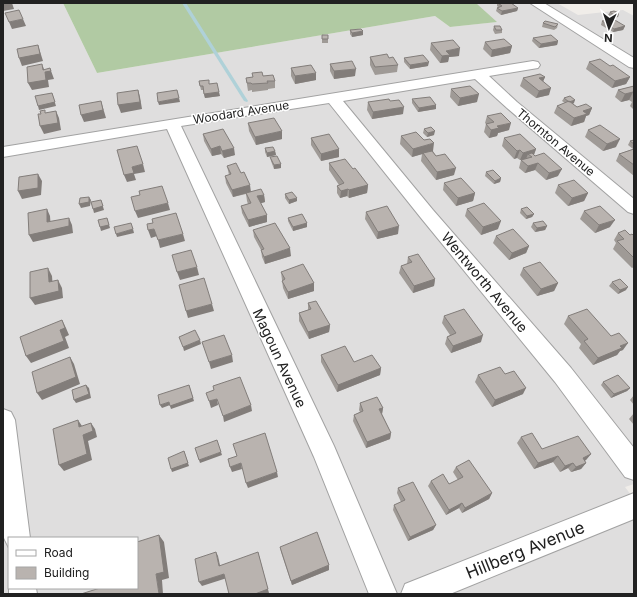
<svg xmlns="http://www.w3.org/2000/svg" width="637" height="597" viewBox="0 0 637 597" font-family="Inter,sans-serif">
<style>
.residential{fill:#dfdede;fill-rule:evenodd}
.forest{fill:#b1caa3}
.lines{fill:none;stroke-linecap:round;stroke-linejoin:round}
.stream{fill:#afd1d8;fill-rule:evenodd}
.minor-casing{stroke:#a2a2a2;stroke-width:2}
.minor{fill:#fff;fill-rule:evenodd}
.wall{fill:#9f9a96}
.shaded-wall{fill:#827d7a}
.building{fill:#b9b3af;stroke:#827d7a}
.labels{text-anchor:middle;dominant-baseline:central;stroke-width:3;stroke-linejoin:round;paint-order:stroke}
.far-street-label{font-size:12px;fill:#212121;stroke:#fff}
.street-label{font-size:14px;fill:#212121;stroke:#fff}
.near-street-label{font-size:17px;fill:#212121;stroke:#fff}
</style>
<rect width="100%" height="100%" fill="#f0ede9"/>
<path class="residential" d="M3,3H63L97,73L435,16L450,27L496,22L476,3H557L578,15L623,10L634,16V484L625,487L634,499V594H3ZM9,538H137V588H9Z"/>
<path class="forest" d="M63,3H476L497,22L450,27L435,16L97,73Z"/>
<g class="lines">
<path class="stream" d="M182,3H186L248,101L247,102L244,101Z"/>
<g class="minor-casing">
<path id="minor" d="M530,3H544L634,58V68L629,67Z
M533,61L538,62L540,65L538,68L489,76L517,102L634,199V214L628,212L507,108L475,79L343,101L433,210L571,368L634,448V480L625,477L555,382L421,218L329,103L181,126L334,446L397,594H369L314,457L167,129L3,157V147Z
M3,409L11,412L15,420L30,538H9V548L4,538L3,533Z
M634,493V519L450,594H401L405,584Z
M9,585V588H36L37,594H9Z"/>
</g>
<use href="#minor" class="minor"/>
</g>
<path class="wall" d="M497,3L518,8L517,11L501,15L496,11L497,8L498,7L497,6Z
M610,12L619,13L618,17L613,18L608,15Z
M602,21L625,26L623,30L613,32L601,25Z
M543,23L558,24L557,28L554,30L542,27Z
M494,26L502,30V33L495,34L493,30Z
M350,30L363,35L352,37L350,34Z
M322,35H328V43H322Z
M533,38L558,41L557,45L539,48L532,41Z
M485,42L512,46L510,53L491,57L483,49Z
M431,43L459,56L449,57L448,62L440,63L430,50Z
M370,57L389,58L398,65L397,72L375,75L370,65Z
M404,58L428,66L410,69L404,62Z
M589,62L610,66L630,77L626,84L612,88L586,69Z
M330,64L355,76L334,79L330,71Z
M291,68L316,80L295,84L291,76Z
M252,73L263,76L275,81V88L268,89V90L252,92V90L248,91L246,78L253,77Z
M545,77L543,81L549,95L536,98L520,86L523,78Z
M199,81L209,84L220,96L205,98L203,90H201Z
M634,86V110L630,106L632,102L629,100L621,102L615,97L618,90Z
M451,89L477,102L458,106L450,97Z
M564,98L574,103L573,104L577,107L592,108L589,115L586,116L584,122L571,126L554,113L557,106L565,103L562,101Z
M412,99L436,105V109L418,112L412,103Z
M390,101L403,114L372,119L367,110L368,102Z
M487,116L509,130L498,133L497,136L489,138L484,132L486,124L485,123Z
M248,123L282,139L256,145L249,131Z
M424,129L434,135L427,137L423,133Z
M588,130L616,147L603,151L585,137Z
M203,134L235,155L224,158L221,154L212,156L204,141Z
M401,136L433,151L436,156L454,175L436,180L421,161L422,154L412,157L400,144Z
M311,138L339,157L321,161L311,145Z
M504,138L536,149L534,155L558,176L546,180L535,170L525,173L519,168L521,160L526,159L520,160L517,158L514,159L502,146Z
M634,140V176L616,161L619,154L633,149L628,145L630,141Z
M265,148L275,151L276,155L267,157L265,152Z
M270,157L281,168L274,169L271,161Z
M329,163L353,169L368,185L367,193L349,198L347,196L340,198L337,193V186L339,185L329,170Z
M227,166L251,192L264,195L265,202L261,203L267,222L249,227L242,213L241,206L248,204L247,201L246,194L233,197L226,183L225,176L229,175Z
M486,172L501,178L500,182L494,184L485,176Z
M444,183L475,193L473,201L456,206L443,190Z
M558,185L588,193L584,201L568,206L555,193Z
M285,194L297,201L289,204L285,198Z
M467,209L498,229L481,235L465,216Z
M521,209L534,214L532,217L526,219L520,213Z
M584,211L610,227L595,233L580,219Z
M366,212L398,234L377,239L365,219Z
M288,218L307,223V227L293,231L288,221Z
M533,223L547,226L545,230L535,232L531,227Z
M253,230L291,256L265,264L262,257L261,250L254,237Z
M618,233L634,236V267L632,268L613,249L616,243L614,240Z
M496,236L529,246L526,253L509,260L493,243Z
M408,257L435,279L434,286L413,293L399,273L401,266L407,264Z
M523,268L558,283L554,291L537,296L520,275Z
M281,272L314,283V291L288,299L283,288Z
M612,282L626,290L618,294L609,286Z
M308,303L330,325L329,332L309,339L299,321V313L308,310Z
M444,316L481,342L451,353L445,344L447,337L450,335L442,323Z
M568,316L623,350L620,351L617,355L593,365L579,348L581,344L564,324Z
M321,355L381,368L380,375L337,392L321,362Z
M505,374L523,394L492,407L475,382L478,375Z
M603,382L630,388L627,391L611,398L601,385Z
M634,395V405L630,400Z
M360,403L383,408L382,414L391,433L390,439L366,448L353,421L354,415L360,412L359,410Z
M634,413V425L629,419Z
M521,437L542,449L591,454L585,461L586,463L581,469L571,472L568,468L560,472L553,462L534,469L517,443Z
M456,467L492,493L489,499L462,513L459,508L446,515L428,486L431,481L449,484L458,480L453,472Z
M398,488L436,525L433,530L408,541L393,510L394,505L401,502L397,493Z
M280,547L329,570L292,585L281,552Z"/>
<path class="shaded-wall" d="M3,3H12L14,9L3,11Z
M518,8L517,11L501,15L502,11Z
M619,13L618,17L613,18L614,15Z
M23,19L26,26L12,29L9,22Z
M625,26L623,30L613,32L614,29Z
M363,31V35L352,37V33Z
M558,41L557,45L539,48L541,44Z
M38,45L43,61L22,66L19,58Z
M512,46L510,53L491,57L492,50Z
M460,48L459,56L449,57L448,62L440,63L442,56L446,51Z
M429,62L428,66L410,69V65Z
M42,64L45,72L50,68L54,79L48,80L49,87L32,90L28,83L43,70Z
M356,69L355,76L334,79V71Z
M316,73V80L295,84V76Z
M545,77L542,84L539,78Z
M630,77L626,84L612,88L615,81Z
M551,88L549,95L536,98L539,91Z
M138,90L140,97L142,109L121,113L118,105Z
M219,92L220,96L205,98L204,94Z
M633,92L629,100L621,102L625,94Z
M52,93L56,106L39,110L38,106Z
M479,94L477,102L458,106L460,98Z
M179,98L180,102L159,105L158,102Z
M575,100L574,103L567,105L569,102Z
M101,101L106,118L84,122L81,115Z
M436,105V109L418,112L419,108Z
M404,107L403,114L372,119L373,112Z
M592,108L589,115L586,116L584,122L571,126L574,118L583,111Z
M56,111L59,118L61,130L44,134L40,126Z
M511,123L509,130L498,133L497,136L489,138L491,130L497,126Z
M282,131V139L256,145L255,137Z
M435,131L434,135L427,137L428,133Z
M620,139L616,147L603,151L607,144Z
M434,143L433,151L412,157L413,149Z
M220,146L221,154L212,156L211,149Z
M234,148L235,155L224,158L222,151Z
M339,149V157L321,161V154Z
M536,149L533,157L528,154L526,159L520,160L523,153Z
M520,150L517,158L514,159L517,151Z
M275,151L276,155L267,157V153Z
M538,163L535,170L525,173L528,166Z
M143,164L145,172L134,174L136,180L127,182L124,175L132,167Z
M281,164V168L274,169V165Z
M456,168L454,175L436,180L437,172Z
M562,169L558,176L546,180L549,173Z
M38,174L42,181L41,195L22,199L18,191Z
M501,178L500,182L494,184L495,181Z
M250,185L251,192L233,197L232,190Z
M368,185L367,193L349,198V190Z
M348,189L347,196L340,198L341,191Z
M475,193L473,201L456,206L458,198Z
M588,193L584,201L568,206L572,198Z
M264,195L265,202L258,204L257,196Z
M89,197L91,200L90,206L81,208L79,204Z
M297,198V201L289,204V200Z
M101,200L104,210L94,213L93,209Z
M168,203L170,210L138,218L135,211Z
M47,209L50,216L51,230L69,218L72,225L73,233L33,242L29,235L47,222Z
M534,214L532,217L526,219L527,216Z
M267,215V222L249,227L248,220Z
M107,218L110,228L101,231L100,227Z
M615,220L610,227L595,233L599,225Z
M501,221L498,229L481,235L483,227Z
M307,223V227L293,231V227Z
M399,226L398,234L377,239L378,232Z
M547,226L545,230L535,232L537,228Z
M133,229L134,233L117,237L116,234Z
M154,229L157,236L151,238L148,230Z
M183,234L185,241L160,248L158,240Z
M529,246L526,253L509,260L512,253Z
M290,248L291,256L265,264L264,257Z
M197,267L199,275L180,280L177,272Z
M48,268L52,276L53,290L49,282Z
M435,279L434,286L413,293L414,286Z
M58,280L62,288L63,298L35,305L30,298Z
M314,283V291L288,299V292Z
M558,283L554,291L537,296L541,289Z
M628,287L626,290L618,294L620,290Z
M212,304L214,311L188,318L186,311Z
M62,320L66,328L69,335L65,337L69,348L31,363L26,356Z
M330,325L329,332L309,339L308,332Z
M483,335L481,342L451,353L453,346Z
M200,340L201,344L184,351L183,347Z
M628,343L623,350L620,351L617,355L593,365L598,358L620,346Z
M232,355L233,362L211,369L209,362Z
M70,357L74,364L80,384L42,400L37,393Z
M381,368L380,375L337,392L338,385Z
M86,385L89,388L91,398L76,403L74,400Z
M189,385L194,401L171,409L170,406Z
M526,388L523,394L492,407L495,400Z
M630,388L627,391L611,398L614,394Z
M217,399L218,405L211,408L209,401Z
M169,402L170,405L162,408L160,405Z
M251,405L252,411L224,422L223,416Z
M383,408L382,414L379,409Z
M78,420L82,426L79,427Z
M91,423L95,429L97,437L88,441L92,460L64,471L59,465L83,435Z
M391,433L390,439L366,448L367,442Z
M184,451L189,466L172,472L171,469Z
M221,452L222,455L200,463L199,460Z
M591,454L586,460L577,463L583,458Z
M558,456L553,462L534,469L538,463Z
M241,463L242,469L232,472L230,467Z
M573,463L568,468L560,472L565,466Z
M586,463L581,469L571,472L576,467Z
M277,472L278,477L248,488L246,483Z
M492,493L489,499L462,513L465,508Z
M462,503L459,508L446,515L449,510Z
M436,525L433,530L408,541L410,537Z
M159,535L164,542L169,578L162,580L163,594H159L156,574Z
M216,552L218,556L221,570L219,566Z
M258,552L269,593L266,594H255Z
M329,565V570L292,585L291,581Z
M224,574L227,578L202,586L199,582Z"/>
<path class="building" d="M498,3H511L518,8L502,11L497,8L502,6Z
M19,10L23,19L9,22L5,13Z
M614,11L619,13L614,15L610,12Z
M613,19L625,26L614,29L602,21Z
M545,21L558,24L555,27L543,23Z
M494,26H500L502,30H496Z
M361,29L363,31L352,33L350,30Z
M322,35H328V39H322Z
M551,35L558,41L541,44L533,38Z
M504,39L512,46L492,50L485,42Z
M453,40L460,48L446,51L450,55L442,56L431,43Z
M38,45L40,54L19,58L17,49Z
M387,54L389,58L393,57L398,65L375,67L370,57Z
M423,55L429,62L410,65L404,58Z
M600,59L610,66L613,65L630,77L615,81L589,62Z
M352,61L356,69L334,71L330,64Z
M42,64L43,70L50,68L51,71L45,72L46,80L28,83L27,67Z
M311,65L316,73L295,76L291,68Z
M262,72L263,76L273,75L275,81H267L268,83L252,84L251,83H247L246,78L253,77L252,73Z
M540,74L545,77L539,78L551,88L539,91L523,78Z
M209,80V84L217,83L219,92L204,94L203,86H200L199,81Z
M470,86L479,94L460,98L451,89Z
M634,86V93L633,92L625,94L618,90Z
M138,90L140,102L118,105L117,93Z
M177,90L179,98L158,102L157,93Z
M52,93L55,102L38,106L35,96Z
M570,96L575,100L569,102L564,98Z
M430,97L436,105L419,108L412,99Z
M389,99L390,101L399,100L404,107L373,112L368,102Z
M101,101L103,110L81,115L79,105Z
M569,101L577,107L586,104L592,108L583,111L587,114L574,118L557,106Z
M45,110V113L56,111L58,123L40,126L38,114H41L40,111Z
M501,113L511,123L497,126L499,128L491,130L486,124L494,122L487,116Z
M274,118L282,131L255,137L248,123Z
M600,125L620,139L607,144L588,130Z
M431,127L435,131L428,133L424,129Z
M223,129L234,148L222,151L220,146L211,149L203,134Z
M416,132L424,140L430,139L434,143L413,149L401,136Z
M329,134L339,149L321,154L311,138Z
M520,134L536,149L523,153L520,150L517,151L504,138Z
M634,140V144L630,141Z
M137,146L143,164L132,167L134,173L124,175L117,150Z
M273,147L275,151L267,153L265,148Z
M634,149V165L619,154Z
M432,151L436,156L445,154L456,168L437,172L423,153Z
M532,153L535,156L544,153L562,169L549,173L538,163L528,166L521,160L532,157L528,154Z
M277,156L281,164L274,165L270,157Z
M345,159L353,169L355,168L368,185L349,190L348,189L341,191L337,186L344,183L329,163Z
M236,163L241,173L244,172L250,185L232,190L225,176L231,174L227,166Z
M493,170L501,178L495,181L486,172Z
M38,174V188L18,191L19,177Z
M461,178L475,193L458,198L444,183Z
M574,180L588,193L572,198L558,185Z
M162,186L168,203L135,211L131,197L140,195L139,191Z
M261,189L264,195L257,196L267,215L248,220L241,206L251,203L246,193Z
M292,192L297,198L289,200L285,194Z
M89,197V202L79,204L80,198Z
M101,200L103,206L93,209L91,202Z
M484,203L501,221L483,227L467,209Z
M387,206L399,226L378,232L366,212Z
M600,206L615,220L599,225L584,211Z
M527,207L534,214L527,216L521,209Z
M47,209V222L69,218V226L29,235L28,213Z
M176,213L183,234L158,240L154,229L148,230L147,224L153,223L152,219Z
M302,214L307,223L293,227L288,218Z
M107,218L109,225L100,227L98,220Z
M543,221L547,226L537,228L533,223Z
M131,223L133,229L116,234L114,227Z
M275,223L290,248L264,257L261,250L264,249L253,230Z
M513,229L529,246L512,253L496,236Z
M625,230L630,235L632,234L634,236V258L617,241L624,239L618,233Z
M191,250L197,267L177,272L172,255Z
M418,254L435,279L414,286L401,266L412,262L408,257Z
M540,262L558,283L541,289L523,268Z
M303,264L314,283L288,292L282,281L285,279L281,272Z
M48,268L49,282L58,280L59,291L30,298V272Z
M204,278L212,304L186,311L179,285Z
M620,279L628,287L620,290L612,282Z
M316,301L330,325L308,332L299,313L311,309L308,303Z
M464,309L483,335L453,346L447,337L456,333L444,316Z
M587,309L611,336L619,333L628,343L620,346L622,348L598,358L584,341L588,339L568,316Z
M62,320L65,328L60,330L64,341L26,356L20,337Z
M195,330L200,340L183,347L179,337Z
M224,335L232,355L209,362L202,342Z
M345,346L354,362L372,355L381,368L338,385L321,355Z
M70,357L76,377L37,393L32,372Z
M500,367L505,374L514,371L526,388L495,400L478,375Z
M618,375L630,388L614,394L603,382Z
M240,377L251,405L223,416L217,399L209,401L206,393L214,390L213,386Z
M86,385L89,394L74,400L72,390Z
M189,385L193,398L170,406L169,402L160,405L158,395Z
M377,397L383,408L379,409L391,433L367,442L354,415L363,411L360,403Z
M78,420L79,427L91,423L93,431L83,435L87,454L59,465L53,429Z
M265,433L277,472L246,483L241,463L230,467L228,459L237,456L233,444Z
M532,433L542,449L578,436L591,454L583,458L586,463L576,467L573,463L565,466L558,456L538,463L521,437Z
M217,440L221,452L199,460L195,448Z
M184,451L188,463L171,469L168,458Z
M469,460L492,493L465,508L462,503L449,510L431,481L443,474L449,484L463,477L456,467Z
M413,482L436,525L410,537L394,505L405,500L398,488Z
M317,532L329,565L291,581L280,547Z
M159,535L164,572L156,574L159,594H81L100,588H137V542Z
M216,552L219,566L258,552L268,589L255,594H229L224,574L199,582L195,559Z"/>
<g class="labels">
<g class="far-street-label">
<text transform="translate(241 112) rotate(-9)">Woodard Avenue</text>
<text transform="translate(556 142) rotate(40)">Thornton Avenue</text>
</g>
<g class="street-label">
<text transform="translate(485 282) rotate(50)">Wentworth Avenue</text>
<text transform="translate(280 358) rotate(65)">Magoun Avenue</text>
</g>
<g class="near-street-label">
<text transform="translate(525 550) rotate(-22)">Hillberg Avenue</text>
</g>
</g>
<rect width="637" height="597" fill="none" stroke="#212121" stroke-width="8"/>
<rect x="8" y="537" width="130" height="52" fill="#ffffff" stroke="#a6a6a6"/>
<rect x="16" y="550" width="20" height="6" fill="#ffffff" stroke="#a6a6a6"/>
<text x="44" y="557" font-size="12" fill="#212121">Road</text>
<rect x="16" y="567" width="20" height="12" fill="#b9b3af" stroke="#a6a6a6"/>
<text x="44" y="577" font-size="12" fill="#212121">Building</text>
<g transform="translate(609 28) rotate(183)" stroke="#ffffff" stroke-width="3" paint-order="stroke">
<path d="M0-3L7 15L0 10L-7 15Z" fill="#212121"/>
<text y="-6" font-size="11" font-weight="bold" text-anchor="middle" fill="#212121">N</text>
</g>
</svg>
